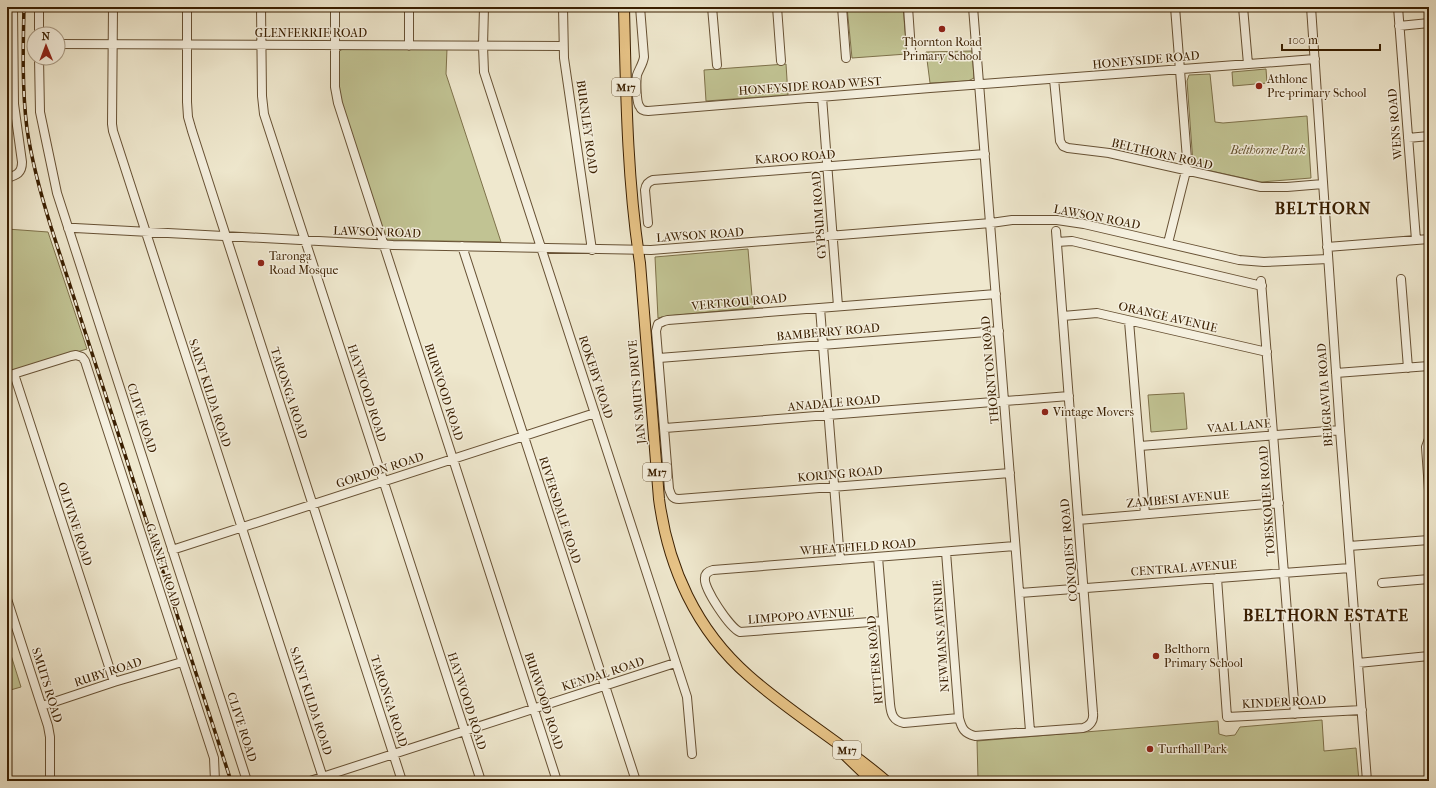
<svg xmlns="http://www.w3.org/2000/svg" width="1436" height="788" viewBox="0 0 1436 788" font-family="'IM FELL French Canon',serif">
<style>
.green{fill:#c1c393;stroke:#7e714a}
.lines{fill:none;stroke-linecap:round;stroke-linejoin:round}
.minor-casing{stroke:#675134;stroke-width:10}
.major-casing{stroke:#3a1f01;stroke-width:12}
.minor{stroke:#f5f0df;stroke-width:8}
.major{stroke:#e8c487;stroke-width:10}
.rail-casing{stroke:#3a1f01;stroke-width:3.5}
.rail{stroke:#f5f0df;stroke-width:2;stroke-dasharray:6;stroke-linecap:butt}
.poi-dot{fill:#8f2418;stroke:#f5f0df;stroke-width:1.5}
.labels{text-anchor:middle;dominant-baseline:central;stroke-width:3;stroke-linejoin:round;paint-order:stroke}
.shield{fill:#f5f0df;stroke:#725e44;stroke-width:1}
.shield-label{font-size:11px;font-weight:bold;fill:#3a1f01}
.street-label{font-size:12px;fill:#3a1f01;stroke:#f5f0df}
.poi-label{font-size:12px;fill:#3a1f01;stroke:#f5f0df;text-anchor:start}
.park-label{font-size:12px;font-style:italic;fill:#62502d;stroke:#f5f0df}
.district-label{font-size:16px;font-weight:bold;letter-spacing:1px;fill:#3a1f01;stroke:#f5f0df}
</style>
<rect width="100%" height="100%" fill="#efe8ce"/>
<filter id="stains"><feTurbulence type="fractalNoise" baseFrequency=".005" numOctaves="4"/><feColorMatrix values="0 0 0 0 .2 0 0 0 0 .09 0 0 0 0 .02 0 0 0 .5 -.17"/></filter>
<radialGradient id="worn" r=".72"><stop offset=".6" stop-color="#630" stop-opacity="0"/><stop offset="1" stop-color="#630" stop-opacity=".3"/></radialGradient>
<path class="green" d="M847,7H903L907,54L852,58Z
M345,48L447,49L446,74L501,242L387,240L385,238L338,92V53L341,50Z
M972,51L974,78L968,81L930,83L926,52Z
M786,64L788,95L706,101L704,70Z
M1266,69L1267,83L1233,86L1232,72Z
M1210,74L1215,122L1223,123L1307,116L1311,178L1261,182L1198,168L1193,163L1187,81L1189,75Z
M7,229L48,232L87,349L7,373Z
M748,249L753,308L667,316L658,318L655,257Z
M1184,393L1187,429L1151,432L1148,395Z
M10,652L21,687L7,691V653Z
M1322,720L1324,751L1356,748L1359,781H953L978,779L977,741L1218,721L1219,734L1226,736L1235,735L1240,727Z"/>
<g class="lines">
<g class="minor-casing">
<path id="minor" d="M113,7L112,124L113,131L324,781
M187,7V102L188,117L192,131L402,781
M261,7L262,96L264,114L481,781
M335,7V87L338,103L557,781
M484,7L483,46L484,72L687,697L692,754
M563,7L564,58L592,250
M640,7L644,57C643,64 639,69 637,75C636,81 636,103 640,107C641,110 645,111 648,111L930,88L1315,59
M712,7L717,65
M777,7L781,61
M842,7L846,58
M908,7L911,51
M973,7L1030,731
M1243,7L1248,64
M1311,7L1340,430L1367,781
M1398,7L1416,240
M1399,26L1429,23
M39,34V7
M58,44L563,46
M409,46V7
M39,58L40,112L57,193L247,781
M1054,79L1060,141L1063,146L1068,148L1109,153L1261,187H1287L1323,184
M822,97L838,306
M1408,138L1429,136
M7,178C17,175 22,173 22,162L14,104L13,7
M648,223L645,190C646,184 648,182 653,180L985,154
M68,228H75L393,245L651,250L991,223L1012,220H1057L1084,224L1239,260L1264,262L1328,259
M1057,242L1072,241L1262,286
M1168,243L1186,171L1187,159L1175,7
M462,246L636,781
M1327,247L1429,239
M1401,279L1408,368
M1261,281L1295,714
M996,294L668,320L664,321L658,324L656,331L669,489C671,495 672,499 679,499L1010,473
M820,308L840,560
M1063,316L1097,313L1267,352
M1129,321L1145,514
M659,358L999,331
M1336,373L1429,366
M14,374L114,682
M7,376L71,356L76,355L82,357L85,361L214,758L215,781
M665,428L1069,396
M1429,439L1426,447L1429,490
M1140,446L1340,430
M1078,520L1279,503
M1349,546L1429,540
M172,550L595,413
M946,552L959,718C962,729 964,733 975,736L1083,728C1090,726 1094,721 1093,713L1056,231
M878,557L890,704C891,714 893,721 904,723L959,718
M1217,578L1227,717L1362,710
M1382,583L1429,579
M1020,593L1350,568
M7,599L48,726L50,737V781
M883,621L740,632C730,628 703,588 705,578C705,573 709,571 713,570L1015,546
M1358,663L1429,656
M42,706L114,682L182,662
M310,781L675,663"/>
</g>
<g class="major-casing">
<path id="major" d="M624,7C626,92 627,179 640,263L659,499C668,567 696,630 749,676C792,714 842,743 886,781
M843,753L872,781"/>
</g>
<use href="#minor" class="minor"/>
<use href="#major" class="major"/>
<g class="rail-casing">
<path id="rail" d="M24,7C23,48 22,89 27,129C32,163 41,195 51,227L231,781"/>
</g>
<use href="#rail" class="rail"/>
</g>
<g class="poi-dot">
<circle cx="942" cy="29" r="4"/>
<circle cx="1259" cy="86" r="4"/>
<circle cx="261" cy="263" r="4"/>
<circle cx="1045" cy="412" r="4"/>
<circle cx="1156" cy="656" r="4"/>
<circle cx="1150" cy="749" r="4"/>
</g>
<g class="labels">
<g class="shield">
<rect x="612" y="78" width="28" height="18" rx="3"/>
<rect x="643" y="463" width="28" height="18" rx="3"/>
<rect x="833" y="741" width="28" height="18" rx="3"/>
</g>
<g class="shield-label">
<text x="626" y="87">M17</text>
<text x="657" y="472">M17</text>
<text x="847" y="750">M17</text>
</g>
<g class="street-label">
<text x="311" y="33">GLENFERRIE ROAD</text>
<text transform="translate(1146 60) rotate(-5)">HONEYSIDE ROAD</text>
<text transform="translate(810 86) rotate(-4)">HONEYSIDE ROAD WEST</text>
<text transform="translate(1395 124) rotate(-95)">WENS ROAD</text>
<text transform="translate(587 127) rotate(82)">BURNLEY ROAD</text>
<text transform="translate(1162 154) rotate(13)">BELTHORN ROAD</text>
<text transform="translate(795 157) rotate(-4)">KAROO ROAD</text>
<text transform="translate(819 215) rotate(-94)">GYPSUM ROAD</text>
<text transform="translate(1097 217) rotate(11)">LAWSON ROAD</text>
<text transform="translate(377 232) rotate(2)">LAWSON ROAD</text>
<text transform="translate(700 235) rotate(-4)">LAWSON ROAD</text>
<text transform="translate(739 302) rotate(-5)">VERTROU ROAD</text>
<text transform="translate(1168 317) rotate(13)">ORANGE AVENUE</text>
<text transform="translate(828 332) rotate(-5)">BAMBERRY ROAD</text>
<text transform="translate(990 370) rotate(-95)">THORNTON ROAD</text>
<text transform="translate(596 377) rotate(72)">ROKEBY ROAD</text>
<text transform="translate(444 392) rotate(72)">BURWOOD ROAD</text>
<text transform="translate(637 392) rotate(-95)">JAN SMUTS DRIVE</text>
<text transform="translate(210 393) rotate(72)">SAINT KILDA ROAD</text>
<text transform="translate(289 393) rotate(72)">TARONGA ROAD</text>
<text transform="translate(367 393) rotate(72)">HAYWOOD ROAD</text>
<text transform="translate(1325 395) rotate(-94)">BELGRAVIA ROAD</text>
<text transform="translate(834 403) rotate(-5)">ANADALE ROAD</text>
<text transform="translate(142 418) rotate(72)">CLIVE ROAD</text>
<text transform="translate(1239 426) rotate(-5)">VAAL LANE</text>
<text transform="translate(380 470) rotate(-18)">GORDON ROAD</text>
<text transform="translate(840 474) rotate(-5)">KORING ROAD</text>
<text transform="translate(1178 499) rotate(-5)">ZAMBESI AVENUE</text>
<text transform="translate(1267 501) rotate(-94)">TOESKOUER ROAD</text>
<text transform="translate(560 510) rotate(72)">RIVERSDALE ROAD</text>
<text transform="translate(75 524) rotate(72)">OLIVINE ROAD</text>
<text transform="translate(858 547) rotate(-4)">WHEATFIELD ROAD</text>
<text transform="translate(1069 550) rotate(-95)">CONQUEST ROAD</text>
<text transform="translate(163 565) rotate(72)">GARNET ROAD</text>
<text transform="translate(1184 568) rotate(-4)">CENTRAL AVENUE</text>
<text transform="translate(801 616) rotate(-4)">LIMPOPO AVENUE</text>
<text transform="translate(941 636) rotate(-94)">NEWMANS AVENUE</text>
<text transform="translate(875 660) rotate(-95)">RITTERS ROAD</text>
<text transform="translate(108 672) rotate(-18)">RUBY ROAD</text>
<text transform="translate(603 674) rotate(-18)">KENDAL ROAD</text>
<text transform="translate(47 685) rotate(73)">SMUTS ROAD</text>
<text transform="translate(311 701) rotate(72)">SAINT KILDA ROAD</text>
<text transform="translate(389 701) rotate(72)">TARONGA ROAD</text>
<text transform="translate(467 701) rotate(72)">HAYWOOD ROAD</text>
<text transform="translate(544 701) rotate(72)">BURWOOD ROAD</text>
<text transform="translate(1284 702) rotate(-3)">KINDER ROAD</text>
<text transform="translate(242 727) rotate(72)">CLIVE ROAD</text>
</g>
<g class="poi-label">
<text x="942" y="42" text-anchor="middle">Thornton Road<tspan x="942" dy="14">Primary School</tspan></text>
<text x="1267" y="79">Athlone<tspan x="1267" dy="14">Pre-primary School</tspan></text>
<text x="269" y="256">Taronga<tspan x="269" dy="14">Road Mosque</tspan></text>
<text x="1053" y="412">Vintage Movers</text>
<text x="1164" y="649">Belthorn<tspan x="1164" dy="14">Primary School</tspan></text>
<text x="1158" y="749">Turfhall Park</text>
</g>
<g class="park-label">
<text x="1268" y="150">Belthorne Park</text>
</g>
<g class="district-label">
<text x="1323" y="208">BELTHORN</text>
<text x="1326" y="615">BELTHORN ESTATE</text>
</g>
</g>
<rect width="1436" height="788" fill="none" stroke="#efe8ce" stroke-width="24"/>
<rect x="8" y="8" width="1420" height="772" fill="none" stroke="#3a1f01" stroke-width="2"/>
<rect x="12" y="12" width="1412" height="764" fill="none" stroke="#3a1f01"/>
<g transform="translate(46 46) rotate(359)"><circle r="19" fill="#f5f0df" stroke="#aa9c86"/>
<path d="M0-3L7 15L0 10L-7 15Z" fill="#8f2418"/>
<text y="-6" font-size="11" font-weight="bold" text-anchor="middle" fill="#3a1f01">N</text>
</g>
<path d="M1282 44v6h98v-6" fill="none" stroke="#3a1f01" stroke-width="2"/>
<text x="1288" y="44" font-size="12" fill="#3a1f01" stroke="#f5f0df" stroke-width="3" paint-order="stroke">100 m</text>
<rect width="100%" height="100%" filter="url(#stains)"/>
<rect width="100%" height="100%" fill="url(#worn)"/>
</svg>
